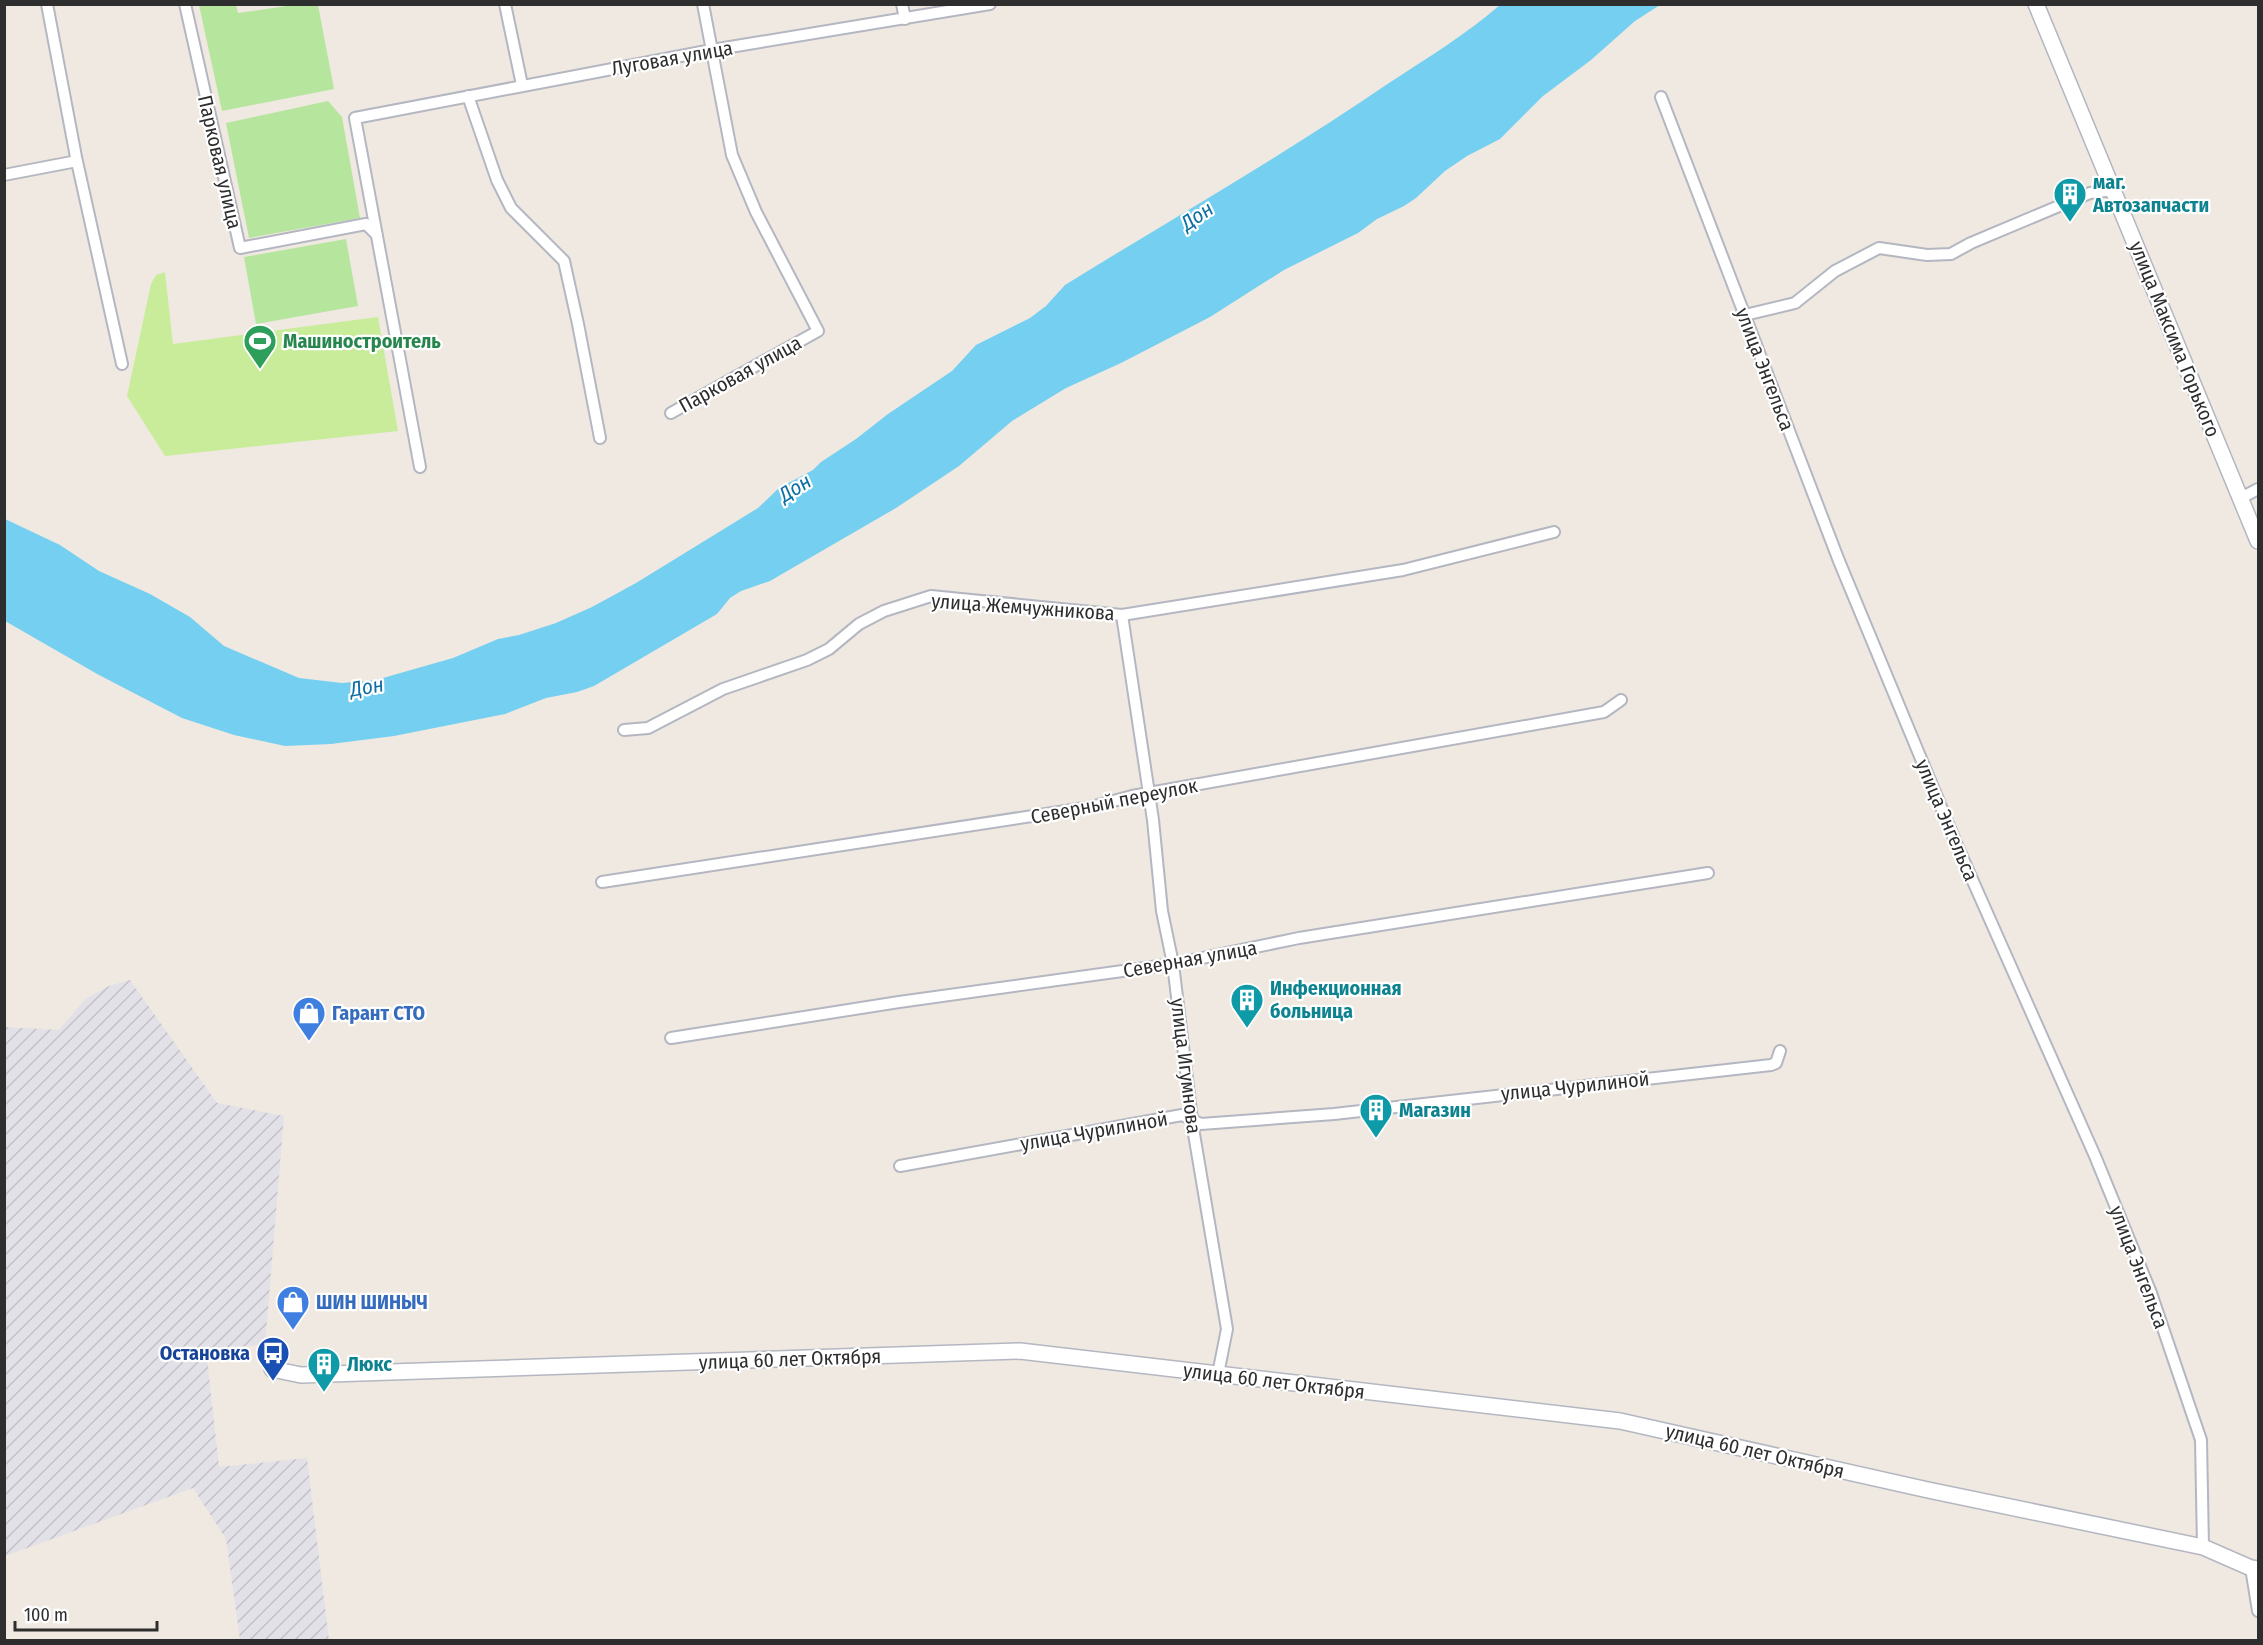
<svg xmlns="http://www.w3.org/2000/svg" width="2263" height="1645" viewBox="0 0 2263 1645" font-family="'Fira Sans Condensed',sans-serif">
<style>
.industrial{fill:url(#industrial-furrows)}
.grass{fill:#b6e59e}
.pitch{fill:#c9ec9a}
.water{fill:#75cff0}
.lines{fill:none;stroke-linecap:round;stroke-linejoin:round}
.street-casing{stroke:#b4b7c1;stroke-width:14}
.secondary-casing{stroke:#b4b7c1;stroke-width:18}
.street{stroke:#fff;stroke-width:10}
.secondary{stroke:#fff;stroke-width:15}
.labels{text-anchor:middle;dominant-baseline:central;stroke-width:4.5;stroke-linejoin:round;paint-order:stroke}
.street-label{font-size:20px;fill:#2e2e2e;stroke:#fff}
.culture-label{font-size:20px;font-weight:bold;fill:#0d838f;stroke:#fff;text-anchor:start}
.leisure-label{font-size:20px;font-weight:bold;fill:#27864d;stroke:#fff;text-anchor:start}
.shop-label{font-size:20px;font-weight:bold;fill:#366cbe;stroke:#fff;text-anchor:start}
.transit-label{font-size:20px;font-weight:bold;fill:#164399;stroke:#fff;text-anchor:end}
.water-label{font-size:21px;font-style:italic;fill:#0d6fa3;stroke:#fff}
</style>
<defs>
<pattern id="industrial-furrows" width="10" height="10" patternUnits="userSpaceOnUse" patternTransform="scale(1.5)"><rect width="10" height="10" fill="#e3e1e8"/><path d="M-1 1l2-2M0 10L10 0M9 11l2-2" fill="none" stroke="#c3c1c7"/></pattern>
</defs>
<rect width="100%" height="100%" fill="#efe9e1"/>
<path class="industrial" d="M130,980L217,1103L284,1116L265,1345L206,1349L219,1467L307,1458L329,1640H240L226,1539L193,1488L5,1556V1027L59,1030L85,999L109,986Z"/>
<path class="grass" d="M199,5H236L238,13L294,5H318L334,89L222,111Z
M328,101L342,117L360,218L249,238L226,123Z
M346,239L358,306L256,324L244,257Z"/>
<path class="pitch" d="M165,272L173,344L378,317L398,431L165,456L127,396L151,284L156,275Z"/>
<path class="water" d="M1501,4L1660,5L1635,21L1591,60L1543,96L1500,139L1467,156L1445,171L1416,198L1404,206L1377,219L1358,233L1284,270L1210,317L1121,363L1066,388L1012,421L959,466L896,508L770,581L741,591L730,598L717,614L594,686L577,692L546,698L505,714L394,736L331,744L285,746L234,735L182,718L99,675L5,621V519L60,545L99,571L150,594L190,617L224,646L299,678L342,683L376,680L453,658L498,639L519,635L556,623L592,607L636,583L758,508L779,488L813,470L821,462L856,439L888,414L952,371L976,345L1030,318L1046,306L1065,285C1173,218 1284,155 1389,83C1427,58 1467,34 1501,4Z"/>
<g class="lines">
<g class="street-casing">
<path id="street" d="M47,4L76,157L122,364
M185,4L240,248L366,224L377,235
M505,4L522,85
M902,4L905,19
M468,96L497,180L511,208L564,261L578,324L600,438
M1661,97L1839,561L1956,843L2095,1156L2151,1293L2201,1440L2203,1547
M4,175L77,161
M1745,315L1795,303L1835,271L1879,248L1927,255L1951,254L1971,243L2090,193L2113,190
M671,413L818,331L756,212L732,155L703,4
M420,467L355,118L712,50L990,4
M2241,498L2258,489
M1122,615L1153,820L1162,911L1173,964L1193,1128L1227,1329L1218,1374
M624,730L648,728L723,689L807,660L829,649L859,624L884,611L931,596L1122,615L1403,570L1554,532
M602,882L1091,807L1132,796L1604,712L1621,700
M671,1038L899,1002L1173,964L1299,938L1708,873
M900,1166L1182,1115L1201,1124L1334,1114L1771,1065L1776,1063L1780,1051
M2251,1568L2258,1611"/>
</g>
<g class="secondary-casing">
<path id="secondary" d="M2036,4L2258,541
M272,1369L301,1375L1020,1351L1620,1421L1928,1490L2203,1547L2251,1568L2258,1569"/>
</g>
<use href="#street" class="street"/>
<use href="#secondary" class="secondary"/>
</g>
<defs>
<g id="building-pin" transform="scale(1.725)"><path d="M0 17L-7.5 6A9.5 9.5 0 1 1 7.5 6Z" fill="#0f9aa8" stroke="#fff"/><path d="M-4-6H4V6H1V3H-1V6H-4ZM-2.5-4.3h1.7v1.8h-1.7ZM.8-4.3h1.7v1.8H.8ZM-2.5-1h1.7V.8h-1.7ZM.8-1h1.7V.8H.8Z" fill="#fff"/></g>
<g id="stadium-pin" transform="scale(1.725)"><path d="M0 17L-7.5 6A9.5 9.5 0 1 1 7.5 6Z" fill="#2e9e5b" stroke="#fff"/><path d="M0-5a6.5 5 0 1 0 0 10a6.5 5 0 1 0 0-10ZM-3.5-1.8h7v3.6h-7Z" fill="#fff"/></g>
<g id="shop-pin" transform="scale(1.725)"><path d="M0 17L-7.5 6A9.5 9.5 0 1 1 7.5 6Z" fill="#3f7fe0" stroke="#fff"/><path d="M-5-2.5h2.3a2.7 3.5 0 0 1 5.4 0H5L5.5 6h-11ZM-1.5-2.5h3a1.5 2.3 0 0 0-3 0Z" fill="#fff"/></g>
<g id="bus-pin" transform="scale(1.725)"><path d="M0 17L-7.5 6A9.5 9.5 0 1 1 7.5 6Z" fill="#1a4fb4" stroke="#fff"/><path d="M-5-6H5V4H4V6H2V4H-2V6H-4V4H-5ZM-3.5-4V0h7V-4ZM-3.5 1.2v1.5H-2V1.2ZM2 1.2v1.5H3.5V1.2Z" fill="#fff"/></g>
</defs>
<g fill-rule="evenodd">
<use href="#building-pin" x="2070" y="194"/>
<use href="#stadium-pin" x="260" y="341"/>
<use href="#building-pin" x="1247" y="1000"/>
<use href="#shop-pin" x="309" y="1013"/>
<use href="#building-pin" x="1376" y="1110"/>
<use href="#shop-pin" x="293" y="1302"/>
<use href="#bus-pin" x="273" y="1353"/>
<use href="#building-pin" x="324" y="1364"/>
</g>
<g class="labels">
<g class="street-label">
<text transform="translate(672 58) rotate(-10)">Луговая улица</text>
<text transform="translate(220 162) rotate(77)">Парковая улица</text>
<text transform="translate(2175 339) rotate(68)">улица Максима Горького</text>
<text transform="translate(1765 369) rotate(69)">улица Энгельса</text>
<text transform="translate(740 374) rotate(-29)">Парковая улица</text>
<text transform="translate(1023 607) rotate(4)">улица Жемчужникова</text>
<text transform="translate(1114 801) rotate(-11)">Северный переулок</text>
<text transform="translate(1947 820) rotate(67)">улица Энгельса</text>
<text transform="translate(1190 959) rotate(-10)">Северная улица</text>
<text transform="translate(1186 1066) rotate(83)">улица Игумнова</text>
<text transform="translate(1575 1086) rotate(-6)">улица Чурилиной</text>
<text transform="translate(1094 1131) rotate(-10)">улица Чурилиной</text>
<text transform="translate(2139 1267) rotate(69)">улица Энгельса</text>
<text transform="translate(790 1359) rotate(-2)">улица 60 лет Октября</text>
<text transform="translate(1274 1381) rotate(7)">улица 60 лет Октября</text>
<text transform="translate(1755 1451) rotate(13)">улица 60 лет Октября</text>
</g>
<g class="culture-label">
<text x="2093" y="182">маг.<tspan x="2093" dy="23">Автозапчасти</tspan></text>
<text x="1270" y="988">Инфекционная<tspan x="1270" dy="23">больница</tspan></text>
<text x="1399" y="1110">Магазин</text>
<text x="347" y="1364">Люкс</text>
</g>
<g class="leisure-label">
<text x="283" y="341">Машиностроитель</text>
</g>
<g class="shop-label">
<text x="332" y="1013">Гарант СТО</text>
<text x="316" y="1302">ШИН ШИНЫЧ</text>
</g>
<g class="transit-label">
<text x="250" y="1353">Остановка</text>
</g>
<g class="water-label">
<text transform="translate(1197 216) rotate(-34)">Дон</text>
<text transform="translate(795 488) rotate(-32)">Дон</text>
<text transform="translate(367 687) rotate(-10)">Дон</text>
</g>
</g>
<rect width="2263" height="1645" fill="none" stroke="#2e2e2e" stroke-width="12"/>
<path d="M15 1621v9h142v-9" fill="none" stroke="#2e2e2e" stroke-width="3"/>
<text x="24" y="1621" font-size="18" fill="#2e2e2e" stroke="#ffffff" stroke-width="4.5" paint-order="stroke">100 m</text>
</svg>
